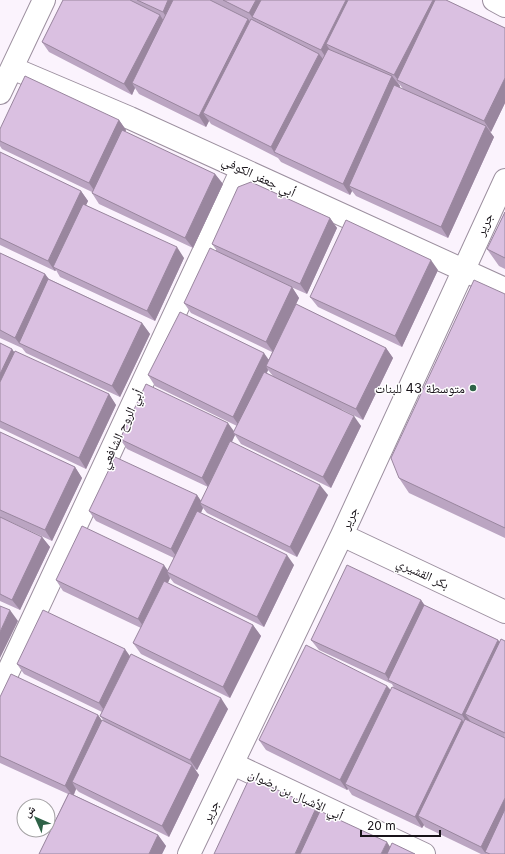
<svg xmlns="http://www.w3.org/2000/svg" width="505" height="854" viewBox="0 0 505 854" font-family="Inter,'Noto Naskh Arabic',sans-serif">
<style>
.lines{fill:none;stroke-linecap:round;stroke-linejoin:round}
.street-casing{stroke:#9c8f9f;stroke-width:24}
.street{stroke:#fff;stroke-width:22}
.wall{fill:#bba5c2;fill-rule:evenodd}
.shaded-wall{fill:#99869e}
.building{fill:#dac0e1;stroke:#99869e}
.poi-dot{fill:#2e6247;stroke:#fff;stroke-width:1.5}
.labels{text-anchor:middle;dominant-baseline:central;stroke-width:3;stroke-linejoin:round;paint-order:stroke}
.street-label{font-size:13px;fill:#181319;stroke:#fff}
.poi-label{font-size:13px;fill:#181319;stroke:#fff;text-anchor:end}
</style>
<rect width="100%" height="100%" fill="#fbf3fd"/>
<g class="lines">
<g class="street-casing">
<path id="street" d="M494,0L505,6
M12,68L130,118L505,289
M0,93L44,0
M342,535L505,612
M0,689L242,169
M233,764L424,854
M189,854L342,535L505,180"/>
</g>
<use href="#street" class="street"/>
</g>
<path class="wall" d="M63,0H446L505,28V103L491,132L489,131L494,137L448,238L356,196L352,191L350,195L281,162L278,158L211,124L209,121L206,127L139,94L135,88L132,95L49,52L42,42ZM398,83L400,85L404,90L399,88L400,86Z
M119,120L126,130L125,132L215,174L223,184L193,248L99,204L92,193V192L2,149L0,146V129Z
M0,152L81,191L88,201L86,205L184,258L155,321L60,277L56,270L55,271L0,245Z
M505,212V269L499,266L487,249Z
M330,218L337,228L307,294L291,287H292L299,298L296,304L386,348L393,358L363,420L341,409L361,426L331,488L241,444L235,435L232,442L328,495L297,557L207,513L203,508L201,513L294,565L264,627L174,583L170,578L168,583L253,625L261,636L230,698L141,654L133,643L141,628L63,591L56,580L168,570L174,558L96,521L89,511L197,495L201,501L208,487L127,449L120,439L234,432L237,426L155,386L148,375L269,359L272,352L191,313L184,303L218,252L212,244ZM268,370L273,376L267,373Z
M0,253L45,274L49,279L142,323L150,334L120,397L26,353L22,348L0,338Z
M438,270L402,347L318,307L310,297Z
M505,294V538L409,493L399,478Z
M0,343L12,349L14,352L109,394L116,405L86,469L0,428Z
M0,432L75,467L82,478L52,541L0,517Z
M0,517L42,537L50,547L20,610L0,601Z
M421,600L424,605L498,640L500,642L505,641V854H481L425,827L424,825L422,828L352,795L348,789L347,790L266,750L259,740L387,686L391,690L394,688L392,684L319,650L311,640Z
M130,656L228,709L197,770L195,769L199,775L169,837L79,792L76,789L74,795L158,835L166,846L162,854H39L68,794L0,763V697L98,715L102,721L105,722L100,716L102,712L24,674L17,664Z"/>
<path class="shaded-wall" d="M168,0H181L170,23L163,12Z
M256,0H268L252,17L257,23L249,13Z
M346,0H359L326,44L332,53L328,61L321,50Z
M433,0H443L398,80L394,75Z
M160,15L167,26L132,83L135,88L132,95L124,84Z
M248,19L255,29L203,113L209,121L206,127L199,116Z
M319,54L327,64L274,152L278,158L271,147Z
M392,76L400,86L353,188L349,186L352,191L350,195L343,184Z
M505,78V103L491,132L484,121Z
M119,120L126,130L96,193L89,183Z
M486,126L494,137L448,238L441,227Z
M215,174L223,184L193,248L185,238Z
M81,191L88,201L56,268L53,267L56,270L55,271L48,261Z
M330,218L337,228L307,294L300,284Z
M177,247L184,258L155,321L147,311Z
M431,260L438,270L402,347L395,336Z
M45,274L52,284L19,343L15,338Z
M292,287L299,298L273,352L266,342Z
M142,323L150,334L120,397L112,386Z
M386,348L393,358L363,420L356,409Z
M12,349L19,359L0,400V374Z
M264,353L271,363L266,366L268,370L240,427L233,417Z
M109,394L116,405L86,469L79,458Z
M354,416L361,426L331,488L323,477Z
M228,423L236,434L233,433L235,435L209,488L202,478Z
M75,467L82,478L52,541L45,530Z
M320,485L328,495L297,557L290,547Z
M197,495L203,504L200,503L203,508L179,560L171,549Z
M42,537L50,547L20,610L12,600Z
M287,555L294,565L264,627L257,617Z
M164,565L171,575L167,572L170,578L146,630L138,619Z
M421,600L428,610L389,680L385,674Z
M10,610L18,621L0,658V632Z
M253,625L261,636L230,698L223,687Z
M498,640L505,650L465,714L471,722L469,725L462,715Z
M125,649L132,659L106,713L99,703Z
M387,686L395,696L345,784L348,789L347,790L340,780Z
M221,698L228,709L197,770L190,760Z
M98,715L106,726L72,782L76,789L73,796L65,786Z
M462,720L469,731L418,816L424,825L422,828L415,817Z
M192,765L199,775L169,837L162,826Z
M505,798V823L485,852L486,854L481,847Z
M316,808L324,819L307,854H295Z
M158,835L166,846L162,854H149Z
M387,842L394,853L393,854H381Z"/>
<path class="building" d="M63,0H130L160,15L124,84L42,42Z
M137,0H168L163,12Z
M173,0H210L248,19L199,116L132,83Z
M223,0H256L249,13Z
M261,0H346L321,50L252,17Z
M348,0H433L394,75L326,44Z
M435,0H446L505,28V78L484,121L397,80Z
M251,19L319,54L271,147L203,113Z
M328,49L392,76L343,184L274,152Z
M25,76L119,120L89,183L0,141V129Z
M394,85L486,126L441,227L349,186Z
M122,130L215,174L185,238L92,193Z
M0,152L81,191L48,261L0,238Z
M251,182L330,218L300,284L212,244L238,187Z
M83,204L177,247L147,311L53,267Z
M505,212V258L487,249Z
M346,220L431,260L395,336L310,297Z
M210,248L292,287L266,342L184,303Z
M0,253L45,274L15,338L0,330Z
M48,279L142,323L112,386L19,343Z
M474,280L505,294V528L399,478L391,458Z
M296,304L386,348L356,409L266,366Z
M180,312L264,353L233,417L148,375Z
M0,343L12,349L0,374Z
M15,351L109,394L79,458L0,421V382Z
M264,372L354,416L323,477L233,433Z
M146,384L228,423L202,478L120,439Z
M0,432L75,467L45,530L0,510Z
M230,441L320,485L290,547L200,503Z
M115,457L197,495L171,549L89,511Z
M197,511L287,555L257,617L167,572Z
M0,517L42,537L12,600L0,594Z
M82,526L164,565L138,619L56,580Z
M347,565L421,600L385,674L311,640Z
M164,581L253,625L223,687L133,643Z
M424,605L498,640L462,715L388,680Z
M0,606L10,610L0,632Z
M43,610L125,649L99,703L17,664Z
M501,639L505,641V733L465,714Z
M306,645L387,686L340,780L259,740Z
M131,654L221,698L190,760L100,716Z
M11,674L98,715L65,786L0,756V697Z
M392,687L462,720L415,817L345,784Z
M465,719L505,738V798L481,847L418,816Z
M102,720L192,765L162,826L72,782Z
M250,777L316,808L295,854H214Z
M69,793L158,835L149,854H39Z
M505,809V854H490L485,852Z
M320,811L387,842L381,854H300Z
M392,843L415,854H387Z"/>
<circle class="poi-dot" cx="473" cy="388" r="4"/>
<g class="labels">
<g class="street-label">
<text transform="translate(259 176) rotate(25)">أبي جعفر الكوفي</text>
<text transform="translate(484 224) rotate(-65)">جرير</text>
<text transform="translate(121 429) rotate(-65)">أبي الروح الشافعي</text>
<text transform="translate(349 518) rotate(-65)">جرير</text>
<text transform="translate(423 573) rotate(25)">بكر القشيري</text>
<text transform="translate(296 794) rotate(25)">أبي الأشبال بن رضوان</text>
<text transform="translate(210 811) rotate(-64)">جرير</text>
</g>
<g class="poi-label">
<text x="465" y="388">متوسطة 43 للبنات</text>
</g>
</g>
<g transform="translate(36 818) rotate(315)"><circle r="19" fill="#ffffff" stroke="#a3a1a3"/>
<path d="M0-3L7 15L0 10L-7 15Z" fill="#2e6247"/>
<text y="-6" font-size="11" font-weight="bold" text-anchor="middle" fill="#181319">ش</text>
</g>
<path d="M361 830v6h79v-6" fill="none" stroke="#181319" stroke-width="2"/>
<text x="367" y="830" font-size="12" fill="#181319" stroke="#ffffff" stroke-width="3" paint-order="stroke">20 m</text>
</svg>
